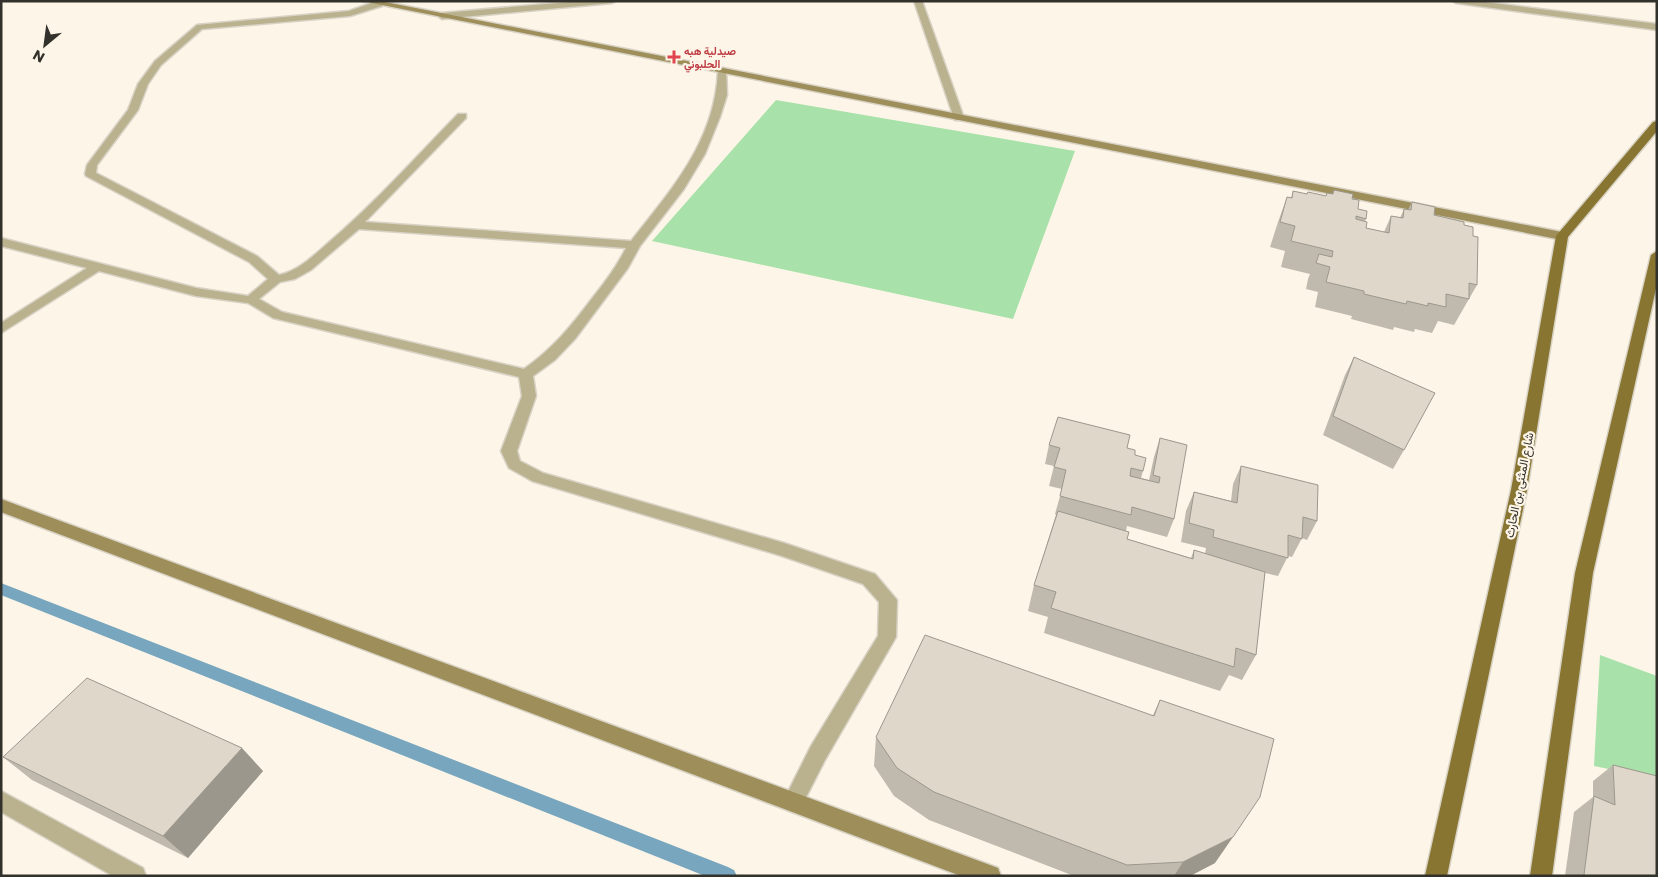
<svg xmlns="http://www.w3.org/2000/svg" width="1658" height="877" viewBox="0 0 1658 877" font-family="Poppins,Vazirmatn,sans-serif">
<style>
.green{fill:#a8e1a9}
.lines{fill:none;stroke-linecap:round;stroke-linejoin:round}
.stream{fill:#77a6be;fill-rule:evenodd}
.lane-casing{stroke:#d9d3c6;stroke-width:3}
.street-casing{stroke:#d9d3c6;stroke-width:3}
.secondary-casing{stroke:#d9d3c6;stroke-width:3}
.primary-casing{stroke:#d9d3c6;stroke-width:3}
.lane{fill:#bab18e;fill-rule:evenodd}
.street{fill:#bab18e;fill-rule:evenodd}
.secondary{fill:#9d8e5a;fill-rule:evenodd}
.primary{fill:#887531;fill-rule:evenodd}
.wall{fill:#c0baae}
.shaded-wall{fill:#9c978d}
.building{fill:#dfd8ca;stroke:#9c978d}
.health-dot{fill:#e0444e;stroke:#fdf6e8;stroke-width:2}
.labels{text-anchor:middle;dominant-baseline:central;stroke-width:4.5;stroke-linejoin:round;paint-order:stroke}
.far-health-label{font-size:11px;font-weight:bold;fill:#be3a42;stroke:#fdf6e8;text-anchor:start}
.street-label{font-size:12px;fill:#33312b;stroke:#fdf6e8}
</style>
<rect width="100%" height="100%" fill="#fdf6e8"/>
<path class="green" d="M776,100L1075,151L1013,319L652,241Z
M1600,655L1657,676V779L1594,766Z"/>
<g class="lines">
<path class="stream" d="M1,583L728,867L734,870L737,876H705L1,595Z"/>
<g class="lane-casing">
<path id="lane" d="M1,791L143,868L146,876H113L1,812Z"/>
</g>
<g class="street-casing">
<path id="street" d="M377,1H386L382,6L350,16L202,29L161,65L148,84L138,110L97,165L96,173L257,256L279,275C298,271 312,257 327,244C374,204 415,158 458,114H466V118L365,222L631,241C672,189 715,141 718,71L723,68L726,69L727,95L720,117L705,154L684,189L640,246L628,268L575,339L555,360L533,376L536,396L517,451L520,461L543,473L784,543L875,574L897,600L896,637L825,760L800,809L793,812L786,809L783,802L811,746L878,636L879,602L863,584L782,556L532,481L509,468L501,451L522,396L519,377L273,318L248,303L196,296L99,271L1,333V323L87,268L1,246V238L196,288L248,296L268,279L249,262L86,176L85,174L87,165L128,110L138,84L155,61L197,25L349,11ZM359,229L626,248C617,266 606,281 594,296C572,325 554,348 524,369L282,312L259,299L280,282L295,279L311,270Z
M581,1H616L612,3L442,19L438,16L442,13Z
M914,1H922L964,118L963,120H955L954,118Z
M1452,1H1477L1657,24V30L1456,3Z"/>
</g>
<g class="secondary-casing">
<path id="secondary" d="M362,1H380L1562,232L1568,236L1562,240Z
M1,499L990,865L998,868L1001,876H961L1,512Z"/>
</g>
<g class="primary-casing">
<path id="primary" d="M1657,121V131L1568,237L1527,490L1447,876H1425L1511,490L1556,236L1653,122Z
M1657,251V284L1593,573L1552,876H1530L1575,573L1651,255Z"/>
</g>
<use href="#lane" class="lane"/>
<use href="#street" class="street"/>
<use href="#secondary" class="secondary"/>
<use href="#primary" class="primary"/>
</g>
<path class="wall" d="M1334,190L1352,199L1358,209L1366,219L1365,221L1366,228L1384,232L1391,216L1400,218L1404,209L1408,210L1412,202L1434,215L1464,225L1473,236L1477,285L1454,325L1438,321L1432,333L1415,329L1414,332L1394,327L1393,330L1351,319L1352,316L1315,307L1318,292L1306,289L1308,279L1310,274L1281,267L1285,251L1270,247L1278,222L1287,197L1291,198L1293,191L1307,194L1308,192L1326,196L1332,194Z
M1354,357L1404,450L1393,469L1323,435L1345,375Z
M1160,438L1174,519L1167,537L1127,526L1126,531L1127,539L1191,558L1194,550L1205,554L1206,548L1181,542L1186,511L1194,492L1231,501L1233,484L1241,466L1317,521L1307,540L1302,538L1292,557L1288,556L1278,576L1265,573L1256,655L1242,680L1229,675L1220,691L1044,633L1048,617L1028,611L1034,585L1056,515L1055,514L1062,489L1049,486L1054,466L1045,464L1049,445L1127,448L1135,455L1143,471L1141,478L1149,480L1154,457Z
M1160,700L1215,863L1190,876H1074L929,820L894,796L874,766L876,737L1153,715Z
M3,757L263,771L188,858L32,780Z
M1613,765L1657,876H1565L1574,812L1593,797V781Z"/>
<path class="shaded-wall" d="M242,748L263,771L188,858L163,836Z
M1233,837L1215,863L1190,876H1174L1183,862Z"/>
<path class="building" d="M1334,190L1353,194L1352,199L1359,200L1358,209L1367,211L1366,219L1356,216V219L1367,222L1366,228L1389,233L1391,216L1403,218L1404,209L1411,210L1412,202L1435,207L1434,215L1464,222V225L1473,227V236L1478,237L1477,285L1469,283V299L1446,294V307L1428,303V306L1407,301L1406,304L1364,294V291L1326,282L1330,267L1316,263L1319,254L1332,257L1333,251L1291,241L1295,226L1280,222L1287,197L1292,198L1293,191L1307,194L1308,192L1326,196L1327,193L1333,194Z
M1354,357L1435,393L1404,450L1333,416Z
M1058,417L1130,435L1127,448L1135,450V455L1146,458L1143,471L1131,468L1130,476L1159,483L1160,477L1153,475L1160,438L1187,445L1174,519L1132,507L1131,515L1060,496L1066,470L1054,467L1060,448L1049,445Z
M1241,466L1318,485L1317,521L1303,517L1302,539L1288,535V558L1213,537L1214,530L1189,523L1194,492L1237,503Z
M1058,511L1129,532L1127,539L1193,559L1194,550L1265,572L1256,655L1236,648L1234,667L1051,608L1056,592L1034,585Z
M925,635L1154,716L1160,700L1274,739L1260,797L1233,837L1183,862L1127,865L934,792L897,768L876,737Z
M87,678L242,748L163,836L3,757Z
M1613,765L1657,776V876H1586L1584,875L1594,796L1615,805Z"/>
<path class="health-dot" d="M671.5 49.5h5v5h5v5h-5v5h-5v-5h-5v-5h5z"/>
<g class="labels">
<g class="far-health-label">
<text x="684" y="51">صيدلية هبه<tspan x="684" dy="13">الحلبوني</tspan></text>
</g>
<g class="street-label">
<text transform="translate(1519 485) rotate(-79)">شارع المثنى بن الحارث</text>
</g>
</g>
<rect width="1658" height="877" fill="none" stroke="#33312b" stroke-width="5"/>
<g transform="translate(45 45) rotate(209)" stroke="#fdf6e8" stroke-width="4" paint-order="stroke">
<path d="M0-4L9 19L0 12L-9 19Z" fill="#33312b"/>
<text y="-8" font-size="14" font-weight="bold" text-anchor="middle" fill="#33312b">N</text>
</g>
</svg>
